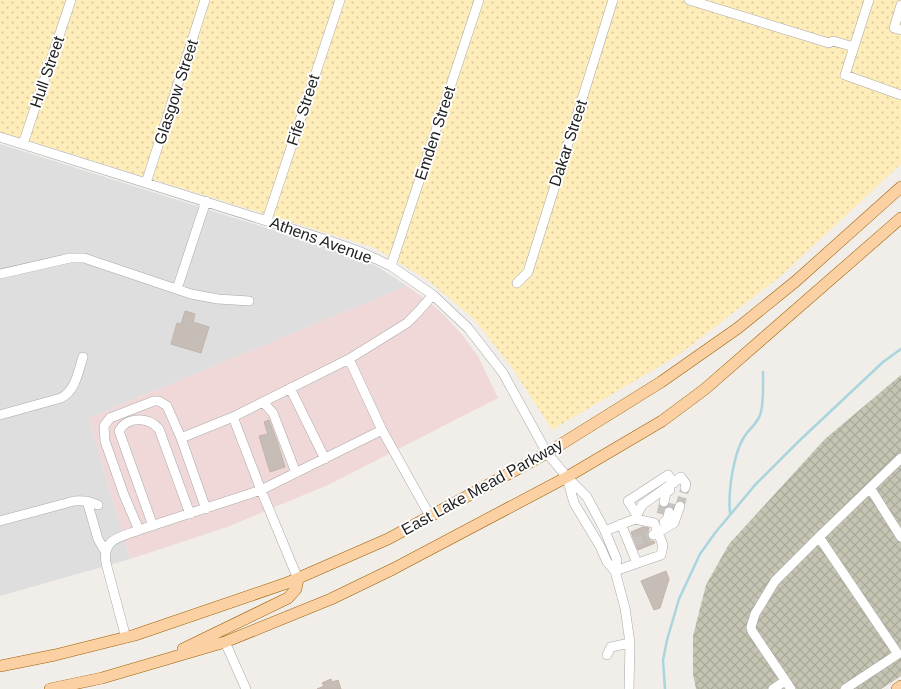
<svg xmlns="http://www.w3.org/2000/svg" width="901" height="689" viewBox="0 0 901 689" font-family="Arial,sans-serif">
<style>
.residential{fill:#dfdede}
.commercial{fill:#f1d8d8}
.construction{fill:url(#construction-cross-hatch)}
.sand{fill:url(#sand-dots)}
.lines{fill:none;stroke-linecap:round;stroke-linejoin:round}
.stream{stroke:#a9d5de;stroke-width:2.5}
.building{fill:#c6bdb7;stroke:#c3b3aa}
.minor-tunnel{stroke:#c7c4c0;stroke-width:9;stroke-dasharray:9 4.5;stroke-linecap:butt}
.minor-casing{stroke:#a8a8a8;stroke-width:10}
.major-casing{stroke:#9b6002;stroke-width:12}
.minor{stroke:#fff;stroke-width:9}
.major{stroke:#fbd0a3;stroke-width:11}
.labels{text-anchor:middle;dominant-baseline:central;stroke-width:4;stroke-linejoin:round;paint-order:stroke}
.street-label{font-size:16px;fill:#212121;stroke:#fff}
</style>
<defs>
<pattern id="construction-cross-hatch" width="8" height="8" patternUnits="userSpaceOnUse" patternTransform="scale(1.25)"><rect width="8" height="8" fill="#c6c5b3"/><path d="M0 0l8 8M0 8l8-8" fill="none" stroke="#aaa99a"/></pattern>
<pattern id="sand-dots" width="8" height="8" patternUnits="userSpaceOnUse" patternTransform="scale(1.25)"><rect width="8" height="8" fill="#feecb9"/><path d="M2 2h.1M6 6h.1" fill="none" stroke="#d9ca9f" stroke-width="1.8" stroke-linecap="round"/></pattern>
</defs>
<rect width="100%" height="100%" fill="#f1ede8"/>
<path class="residential" d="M0,144L346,253L378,267L407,286L89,418L130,559L0,596Z"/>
<path class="commercial" d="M407,286L427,300L446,317L463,336L478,356L498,398L330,484L227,527L130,559L89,418Z"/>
<path class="construction" d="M901,375V676L881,689H696L693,674V636L706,585L729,544L825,439Z"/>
<path class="sand" d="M0,0H901V164L782,275L680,354L552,430L513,369L474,319L429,281L375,248L0,132Z"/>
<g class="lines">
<path class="stream" d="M730,513C728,492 733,455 744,437C749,429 757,424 760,415C764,405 763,383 763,372
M665,689L663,660L667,640L679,599L700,554L715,533L755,485L799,441L883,362L901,349"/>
</g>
<path class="building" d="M185,311L195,314L193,322L209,327L201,353L171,344L177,323L181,324Z
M269,420L278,444L285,467L270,472L259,436L268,434L264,422Z
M643,527L649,528L647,534V538L650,541H654L655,543L638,550L631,532Z
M666,571L669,579L660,608L654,610L641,581Z
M331,679L332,682L338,680L341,689H317L324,686L322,683Z"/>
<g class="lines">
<path class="minor-tunnel" d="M680,506L685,488
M669,512L672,499
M661,514L664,502
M634,542L652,535"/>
<g class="minor-casing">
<path id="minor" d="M689,0L829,43L833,41L854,47
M869,0L845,75L901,95
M901,5L894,28L901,30
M0,137L327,240L361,252L391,266L433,295L468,328L503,373L547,453L567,477L587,497L605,531L617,560L615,571
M23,144L71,0
M146,183L205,0
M267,220L340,0
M391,266L479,0
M0,274L70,258H84L191,294L218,299L249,301
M517,283L528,272L613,0
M177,289L206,201
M349,359L382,430L430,516
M290,388L325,459
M263,402L273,413L296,473
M0,415L61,398C76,390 78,372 83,357
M233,417L261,490L382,430
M181,438L206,509
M567,478L574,503L600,546L607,562L615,571L625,608L630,643L629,689
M870,488L901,537
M87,501L98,539L105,551
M664,502L666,493L670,490V487
M637,515L628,501L668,475L674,483
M635,519L642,505L681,477L686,484L685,488
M0,521L74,501C84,500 90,501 98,505
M621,524L637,563
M153,526L119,431C127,416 149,417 159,429L190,514
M666,527L664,522L668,518L669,512
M139,530L261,490L298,579
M605,531L635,519L654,523L663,545L661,555L615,571
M653,535L674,523L680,506
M819,537L898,654L845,689
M126,638L106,563C102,538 121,537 139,530L124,495L105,441L104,426L110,418L154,401H159L167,406L181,438L233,417L349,359L407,323L417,313L433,295
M225,642L246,689
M607,655L611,647L630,643
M773,689L785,681
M791,689L752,631L751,627L755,614L775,581L819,537L901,458"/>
</g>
<g class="major-casing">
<path id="major" d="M183,649L288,598L296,589L298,579
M0,666L55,655L135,635L287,583L388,539L547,453L661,382L738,328L796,281L901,187
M50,689L102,678L225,642L331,599L393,569L567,477L662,421L705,389L901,218
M897,689L901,686"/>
</g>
<use href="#minor" class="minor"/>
<use href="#major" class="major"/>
</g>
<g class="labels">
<g class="street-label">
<text transform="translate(47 72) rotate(-71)">Hull Street</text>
<text transform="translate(176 92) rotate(-72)">Glasgow Street</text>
<text transform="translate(303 110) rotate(-72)">Fife Street</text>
<text transform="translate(435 133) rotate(-72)">Emden Street</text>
<text transform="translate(568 143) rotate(-72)">Dakar Street</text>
<text transform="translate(321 240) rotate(20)">Athens Avenue</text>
<text transform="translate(482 487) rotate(-29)">East Lake Mead Parkway</text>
</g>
</g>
</svg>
